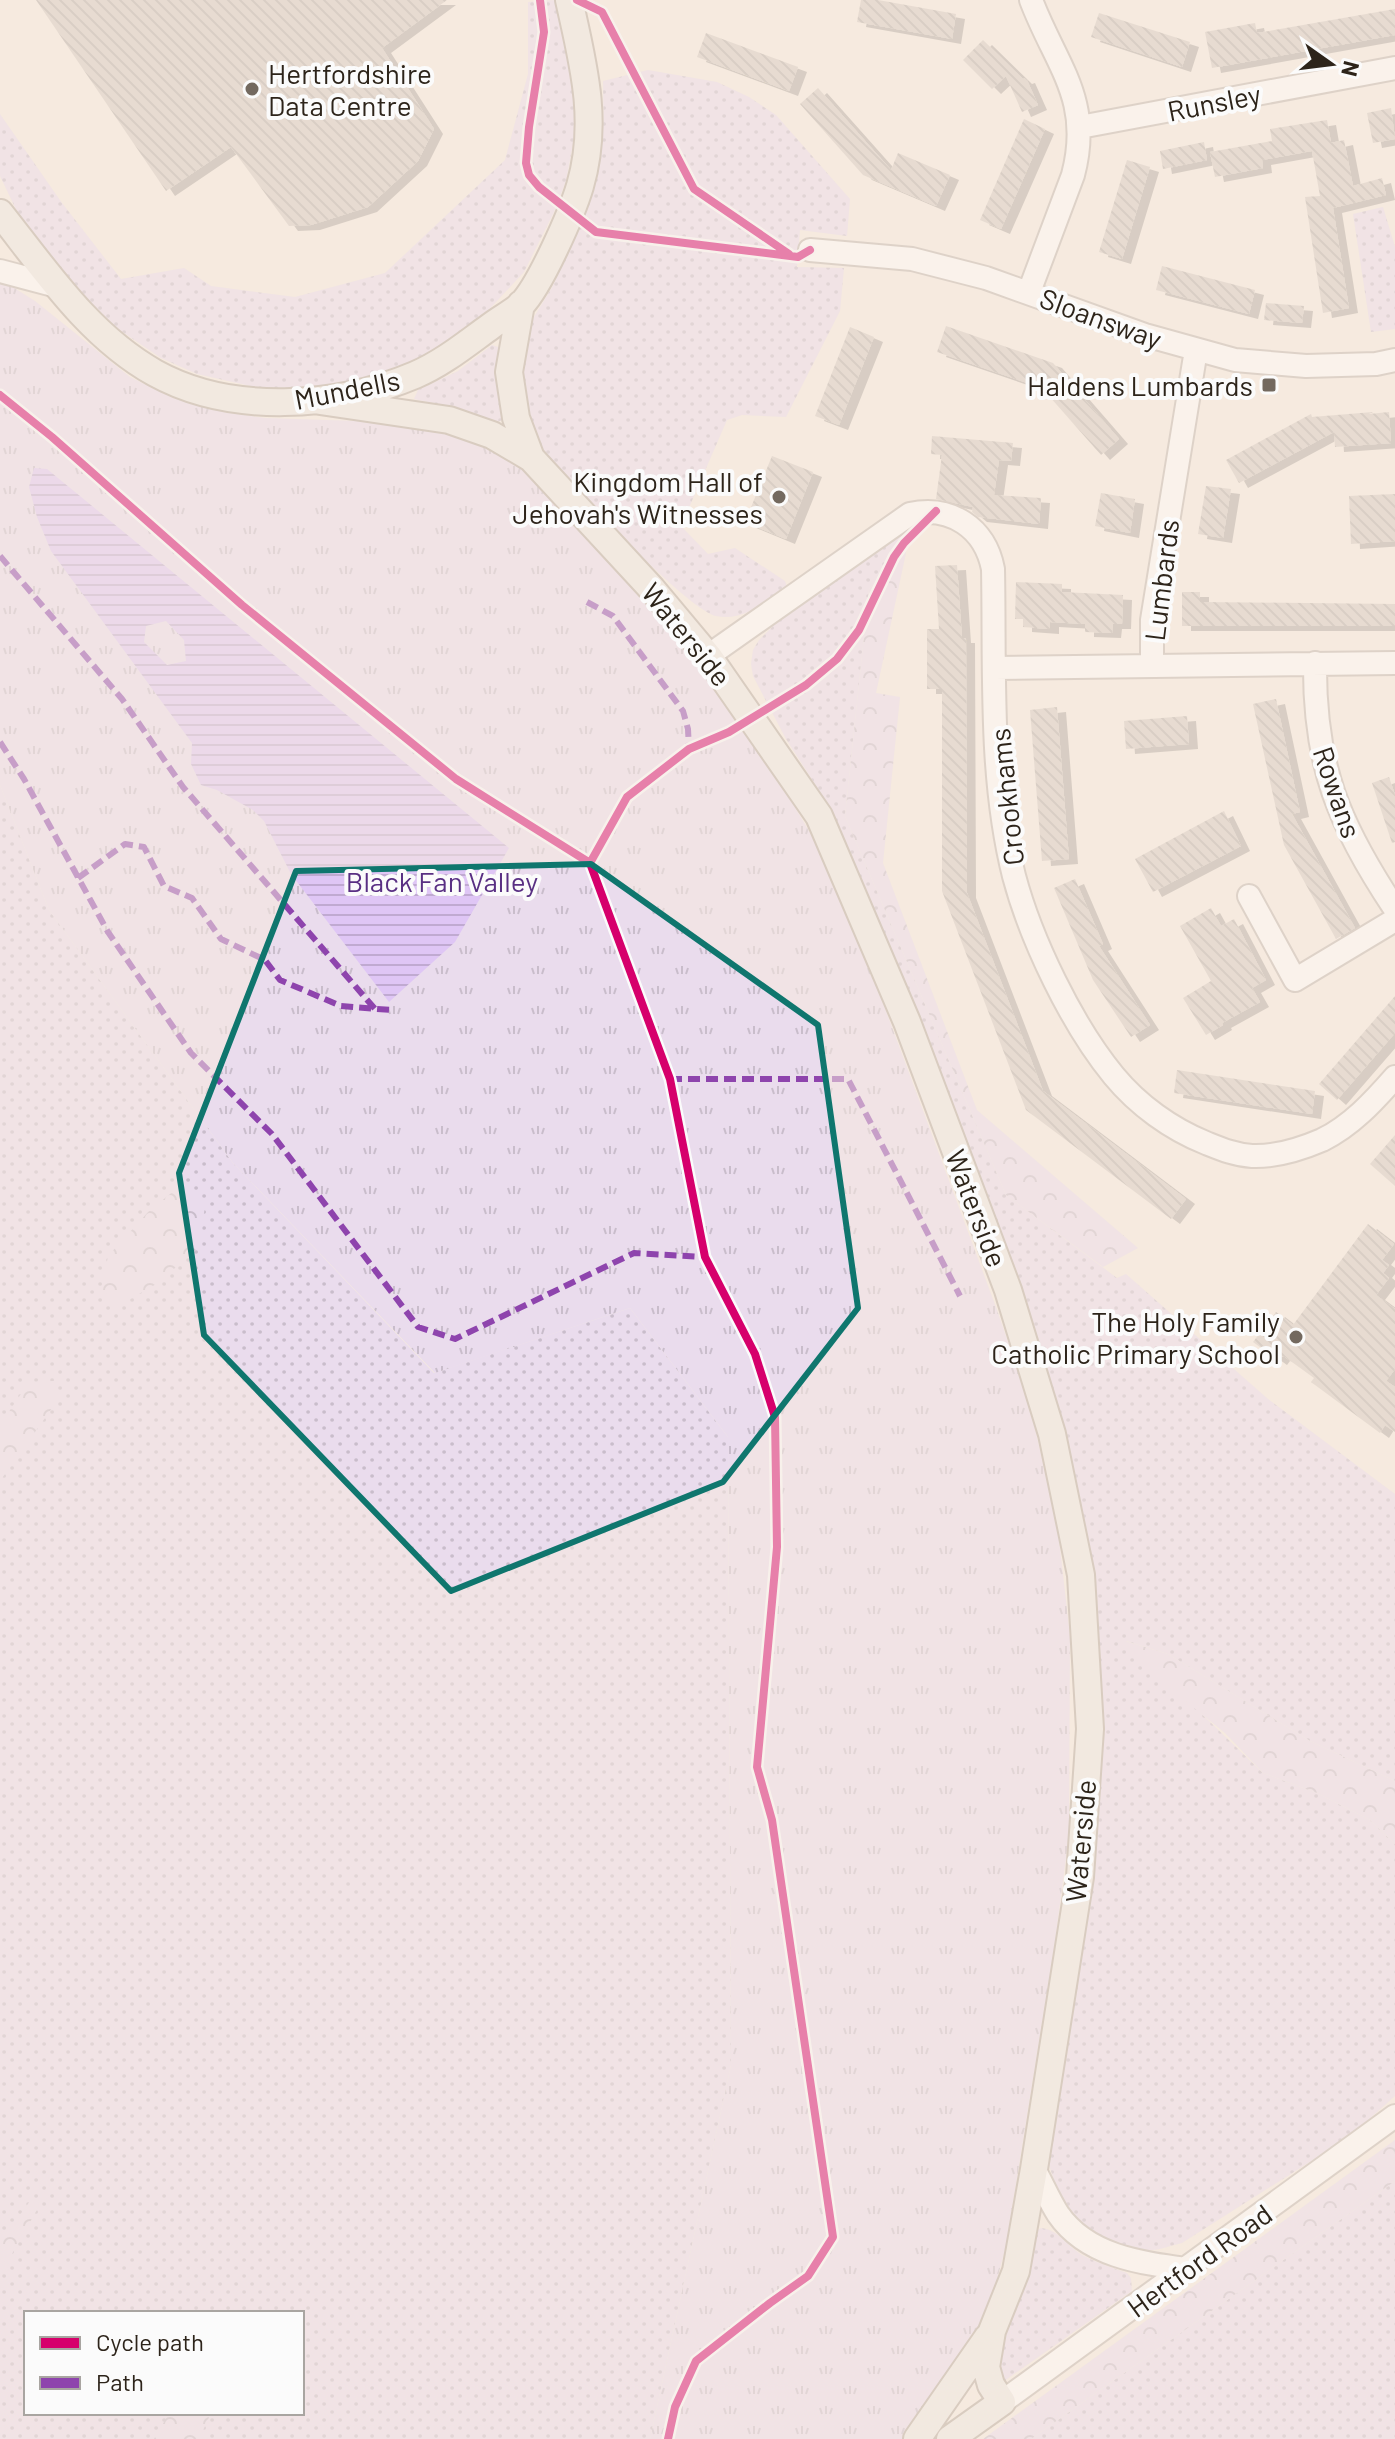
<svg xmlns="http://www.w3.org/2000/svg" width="1395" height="2439" viewBox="0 0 1395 2439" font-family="Barlow,sans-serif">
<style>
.grass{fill:url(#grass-dots);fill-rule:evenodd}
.forest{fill:url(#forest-crowns)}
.park{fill:url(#park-tufts)}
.water{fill:url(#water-rules);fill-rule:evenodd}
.building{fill:url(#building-back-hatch);filter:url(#shadow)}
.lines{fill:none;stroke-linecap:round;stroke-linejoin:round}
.minor-casing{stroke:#c0b7ae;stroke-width:26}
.major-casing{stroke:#b5a99c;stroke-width:30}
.minor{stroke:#fefcfa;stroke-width:22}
.major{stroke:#ede8e2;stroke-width:26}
.quiet{stroke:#8e44ad;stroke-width:6;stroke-dasharray:12 6;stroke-linecap:butt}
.cycleway-casing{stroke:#fbfbfb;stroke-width:13}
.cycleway{stroke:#d6006c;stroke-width:8}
.marked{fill:none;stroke:#0f766e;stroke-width:6;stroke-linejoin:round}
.poi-dot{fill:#73695f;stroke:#fbfbfb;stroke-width:3}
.labels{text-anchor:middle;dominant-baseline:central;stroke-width:8;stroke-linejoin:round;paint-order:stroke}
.poi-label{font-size:28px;fill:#2d241a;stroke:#fbfbfb;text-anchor:end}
.street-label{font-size:28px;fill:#2d241a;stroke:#fbfbfb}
.park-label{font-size:28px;fill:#592f83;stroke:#fbfbfb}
</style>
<defs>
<pattern id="grass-dots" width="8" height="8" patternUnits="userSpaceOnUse" patternTransform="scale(2)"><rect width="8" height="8" fill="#eadced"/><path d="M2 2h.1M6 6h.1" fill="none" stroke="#c9bdcb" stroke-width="1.8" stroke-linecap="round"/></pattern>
<pattern id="forest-crowns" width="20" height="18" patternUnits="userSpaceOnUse" patternTransform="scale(2)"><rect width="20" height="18" fill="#eadced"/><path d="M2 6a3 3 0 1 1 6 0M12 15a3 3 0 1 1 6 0" fill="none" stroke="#c9bdcb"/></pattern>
<pattern id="park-tufts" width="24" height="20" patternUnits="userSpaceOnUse" patternTransform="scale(2)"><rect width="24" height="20" fill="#eadced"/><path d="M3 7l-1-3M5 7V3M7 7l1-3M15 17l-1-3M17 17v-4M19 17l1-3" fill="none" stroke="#c9bdcb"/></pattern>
<pattern id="water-rules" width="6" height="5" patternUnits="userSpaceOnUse" patternTransform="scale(2)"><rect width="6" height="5" fill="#dfc6f5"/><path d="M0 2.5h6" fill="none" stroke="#c0aad1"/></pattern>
<pattern id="building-back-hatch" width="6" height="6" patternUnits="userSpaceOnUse" patternTransform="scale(2)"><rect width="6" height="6" fill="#d5cbc2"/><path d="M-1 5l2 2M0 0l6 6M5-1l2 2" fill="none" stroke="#b7aea6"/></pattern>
<filter id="shadow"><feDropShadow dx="9" dy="5" stdDeviation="0" flood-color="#0004"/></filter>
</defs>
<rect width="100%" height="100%" fill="#f5eadf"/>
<path class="grass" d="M556,0L570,51L576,97L574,139L566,181L554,212L524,272L482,317L447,344L407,366L360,383L313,391L255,387L197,374L161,358L118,329L86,302L23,224L0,176V114L62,203L121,279L184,268L211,286L295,297L385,273L505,160L528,74V2Z
M648,70L717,82L749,97L776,115L850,199L847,236L800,230L797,267L844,268L840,311L786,417L742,415L727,420L681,526L708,554L735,548L785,581L787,587C766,601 743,622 716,616C685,609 543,459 529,428C519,405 519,375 522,350C525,324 545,303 556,279C577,231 598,183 603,129C604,113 603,97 603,81Z
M1383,207L1395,247V329L1371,332L1353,214Z
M492,345L501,348L498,380L502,420L498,422L453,408L414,399L418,390L458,371Z
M902,531L906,553L869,589L845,816L1006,1195L1117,1278L1126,1274L1268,1399L1395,1494V1781L1310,1741L1168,1654L1126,1641L1263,1773L1317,1793L1370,1820L1395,1844V2096L1349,2137L1182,2243C1172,2245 1161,2250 1151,2250C1098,2253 1063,2212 1049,2165L1091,1600L944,1095L890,950L847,850L820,792L786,739L753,676L751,664L753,650L759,640L773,626Z
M0,785L49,910L233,1163L434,1373L630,1308L728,1437L731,2065L650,2439H0ZM26,2313H302V2413H26Z
M1395,2181V2439H1031Z
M1041,2228C1058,2229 1069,2248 1084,2256C1098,2263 1113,2268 1127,2273L1131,2278L1132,2291L1000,2384L993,2362L1036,2231Z"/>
<path class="forest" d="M906,553L876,693L900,697L883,863L977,1110L1138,1248L1103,1267L1006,1195L845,816L869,589Z
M180,1186L205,1205L200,1246L158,1283L118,1306L102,1289L108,1256L149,1211Z
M54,1381L60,1397L0,1481V1425L29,1382Z
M1125,1641L1168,1654L1310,1741L1395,1781V1844L1370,1820L1317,1793L1263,1773L1225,1733L1136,1661Z
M1395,2140V2181L1031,2439H983Z
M30,2201L38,2208L0,2275V2243Z
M169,2413H211L199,2439H154Z"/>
<path class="park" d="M0,279L35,301L130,377L173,398L224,412L265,418L419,423L496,447L522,468L585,534L669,627L715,686L770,765L819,848L866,957L997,1310L1029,1403L1057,1522L1070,1636L1069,1835L1054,1949L1006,2246L988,2313L949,2382L902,2439H650L731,2065L728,1437L630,1308L435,1373L233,1163L49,910L0,785Z"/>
<path class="water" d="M34,468L47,469L509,848L455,942L389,1002L291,874L264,821L253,810L217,790L201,785L191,764L192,743L51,551L37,517L29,487ZM166,621L184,640L186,661L167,665L144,642L146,626Z"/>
<path class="building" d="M36,0H447L382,48L434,129L418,161L368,207L311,225L289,226L231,147L166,191Z
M861,0H878L956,14L952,39L857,22Z
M1395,9V35L1212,68L1205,32L1255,23L1257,33Z
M1099,13L1190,42L1182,67L1091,37Z
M706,33L798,67L789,91L697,57Z
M983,40L1023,79L1026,78L1038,105L1022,112L1006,76L992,89L963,60Z
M818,88L891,170L898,153L950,175L936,206L863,175L800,104Z
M1391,108L1395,139L1373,143L1367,113Z
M1024,119L1045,129L1001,229L980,220Z
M1327,120L1331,143L1344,140L1353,186L1382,178L1386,195L1333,208L1349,308L1323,313L1305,197L1320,196L1312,151L1262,160L1263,168L1215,177L1210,152L1272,141L1270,129Z
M1204,142L1207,160L1163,169L1160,151Z
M1127,160L1150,167L1122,259L1099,252Z
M1162,266L1255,290L1249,314L1156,290Z
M1266,303L1304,306L1302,323L1264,320Z
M946,326L1053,363L1119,439L1101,455L1042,388L937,352Z
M850,327L874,337L839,425L815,416Z
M1373,412L1369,414L1389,412L1391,443L1335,447L1334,432L1239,483L1226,460L1311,414L1312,417Z
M932,436L1013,443L1011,461L999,460L994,495L1041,498L1039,524L978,517L972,512L973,507L936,499L942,455L931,454Z
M772,456L813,472L786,539L745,522Z
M1206,486L1231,489L1223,538L1198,534Z
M1101,493L1135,499L1130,533L1095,526Z
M1395,494V541L1351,544L1349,496Z
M957,565L962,638H966L967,893L1043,1091L1186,1199L1171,1219L1026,1110L942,891V689H927V629H939L935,566Z
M1016,582L1062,584V592L1123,595L1122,624H1113L1112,633L1085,632V624L1050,622V629L1023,627V619H1015Z
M1182,592H1200V602L1395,604V626H1182Z
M1276,699L1300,812L1292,814L1355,928L1336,939L1284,845L1253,704Z
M1057,707L1069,859L1042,861L1030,710Z
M1187,716L1189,744L1126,749L1124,721Z
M1389,777L1395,795V842L1392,843L1372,783Z
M1224,811L1241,846L1153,892L1135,859Z
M1075,879L1103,944L1099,946L1150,1025L1131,1037L1093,980L1054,888Z
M1211,908L1221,926L1234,919L1266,980L1252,988L1260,1002L1222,1023L1223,1025L1206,1035L1183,998L1211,981L1180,926Z
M1395,996V1033L1337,1100L1319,1084Z
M1177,1070L1315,1091L1312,1114L1174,1093Z
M1395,1135V1186L1370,1164Z
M1368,1224L1394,1244L1382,1260L1389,1265L1383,1273L1389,1278L1376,1295L1395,1309V1369L1386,1381L1395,1387V1432L1385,1425L1380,1433L1311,1382L1314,1378L1285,1357L1281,1356L1278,1360L1253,1342L1276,1312L1293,1325Z"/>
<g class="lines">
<g class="minor-casing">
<path id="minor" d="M1080,127L1395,68
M810,250L912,259L986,278L1145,335L1235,360L1306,366L1376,364L1395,360
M0,271L57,286
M1029,292L1073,175C1093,99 1056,66 1031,0
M708,656L910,514C951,505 985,528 993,569C995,670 989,777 1014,876C1031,940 1072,1025 1114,1076C1138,1105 1171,1129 1206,1143C1221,1149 1235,1155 1252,1156C1276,1157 1301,1149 1322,1140C1351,1126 1374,1101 1395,1077
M1315,663C1314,766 1339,825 1395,909
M1152,666V620L1196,350
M995,668L1395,663
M1249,896L1295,980L1395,920
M1034,2169C1042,2183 1049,2200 1058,2214C1087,2256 1140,2263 1187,2269
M1002,2402L1395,2116"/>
</g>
<g class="major-casing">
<path id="major" d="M0,213C46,271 89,336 155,373C231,415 337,408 415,375C443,363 466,344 491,326C500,319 512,313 521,305C540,286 572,213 580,186C599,121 583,63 569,0
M521,304L509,372L516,418L531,458
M320,401L449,420L492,435L531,458L652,589L708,656L819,816L907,1022L1008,1290L1052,1434L1081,1575L1090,1729L1080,1877L1034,2169L1016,2271L992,2331L986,2367L991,2385L1002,2402L950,2439
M917,2439L988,2337"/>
</g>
<use href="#minor" class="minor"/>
<use href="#major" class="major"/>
<path class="quiet" d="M0,556L122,699L183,787L375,1009
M587,602L613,616L683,711L688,729L689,749
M0,742L24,779L108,932L191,1053L272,1134L418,1327L455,1339L634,1253L705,1257
M78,878L125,844L144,847L164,886L192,898L221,939L265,960L280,980L341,1006L391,1010
M670,1079H848L960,1296"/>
<g class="cycleway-casing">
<path id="cycleway" d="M540,0L544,32L529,127L526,163L529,175L539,187L596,232L798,257L810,250
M577,0L602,12L694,189L789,254
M0,395L52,437L242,605L456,779L590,863L670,1079L705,1257L755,1354L775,1417L777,1547L757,1767L772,1820L833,2237L808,2276L770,2303L696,2361L675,2407L668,2439
M590,863L627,797L689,749L729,732L806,685L837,659L859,630L894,557L904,543L936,511"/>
</g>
<use href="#cycleway" class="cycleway"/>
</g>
<path d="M0 0H1395V2439H0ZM591,864L818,1025L858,1308L723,1482L451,1591L204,1335L179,1173L296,871Z" fill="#f5eadf" fill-opacity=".55" fill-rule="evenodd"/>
<path class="marked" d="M591,864L818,1025L858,1308L723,1482L451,1591L204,1335L179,1173L296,871Z"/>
<g class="poi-dot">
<circle cx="252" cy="89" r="8"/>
<rect x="1261" y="377" width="16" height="16" rx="4"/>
<circle cx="779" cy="497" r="8"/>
<circle cx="1296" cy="1337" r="8"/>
</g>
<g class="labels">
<g class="poi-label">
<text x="268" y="73" text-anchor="start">Hertfordshire<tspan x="268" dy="32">Data Centre</tspan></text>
<text x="1253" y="385">Haldens Lumbards</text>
<text x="763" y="481">Kingdom Hall of<tspan x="763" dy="32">Jehovah's Witnesses</tspan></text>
<text x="1280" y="1321">The Holy Family<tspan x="1280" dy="32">Catholic Primary School</tspan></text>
</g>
<g class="street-label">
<text transform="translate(1214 102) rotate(-11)">Runsley</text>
<text transform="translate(1101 318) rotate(20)">Sloansway</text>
<text transform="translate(347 389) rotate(-11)">Mundells</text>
<text transform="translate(1161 580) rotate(-83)">Lumbards</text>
<text transform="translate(687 634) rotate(51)">Waterside</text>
<text transform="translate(1338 792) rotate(71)">Rowans</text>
<text transform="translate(1006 797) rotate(-96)">Crookhams</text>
<text transform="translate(977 1208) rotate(69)">Waterside</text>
<text transform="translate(1080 1841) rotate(-85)">Waterside</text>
<text transform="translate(1199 2260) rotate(-36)">Hertford Road</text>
</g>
<g class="park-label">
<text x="442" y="881">Black Fan Valley</text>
</g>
</g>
<rect x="24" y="2311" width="280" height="104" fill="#fbfbfb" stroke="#a9a5a1" stroke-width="2"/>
<rect x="40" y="2337" width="40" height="12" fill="#d6006c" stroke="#a9a5a1" stroke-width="2"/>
<text x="96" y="2351" font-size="24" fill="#2d241a">Cycle path</text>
<rect x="40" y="2377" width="40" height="12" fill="#8e44ad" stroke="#a9a5a1" stroke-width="2"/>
<text x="96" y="2391" font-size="24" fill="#2d241a">Path</text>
<g transform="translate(1331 64) rotate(104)" stroke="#fbfbfb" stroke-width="6" paint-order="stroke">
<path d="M0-6L14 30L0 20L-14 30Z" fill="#2d241a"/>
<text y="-12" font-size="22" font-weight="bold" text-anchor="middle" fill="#2d241a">N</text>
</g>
</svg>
